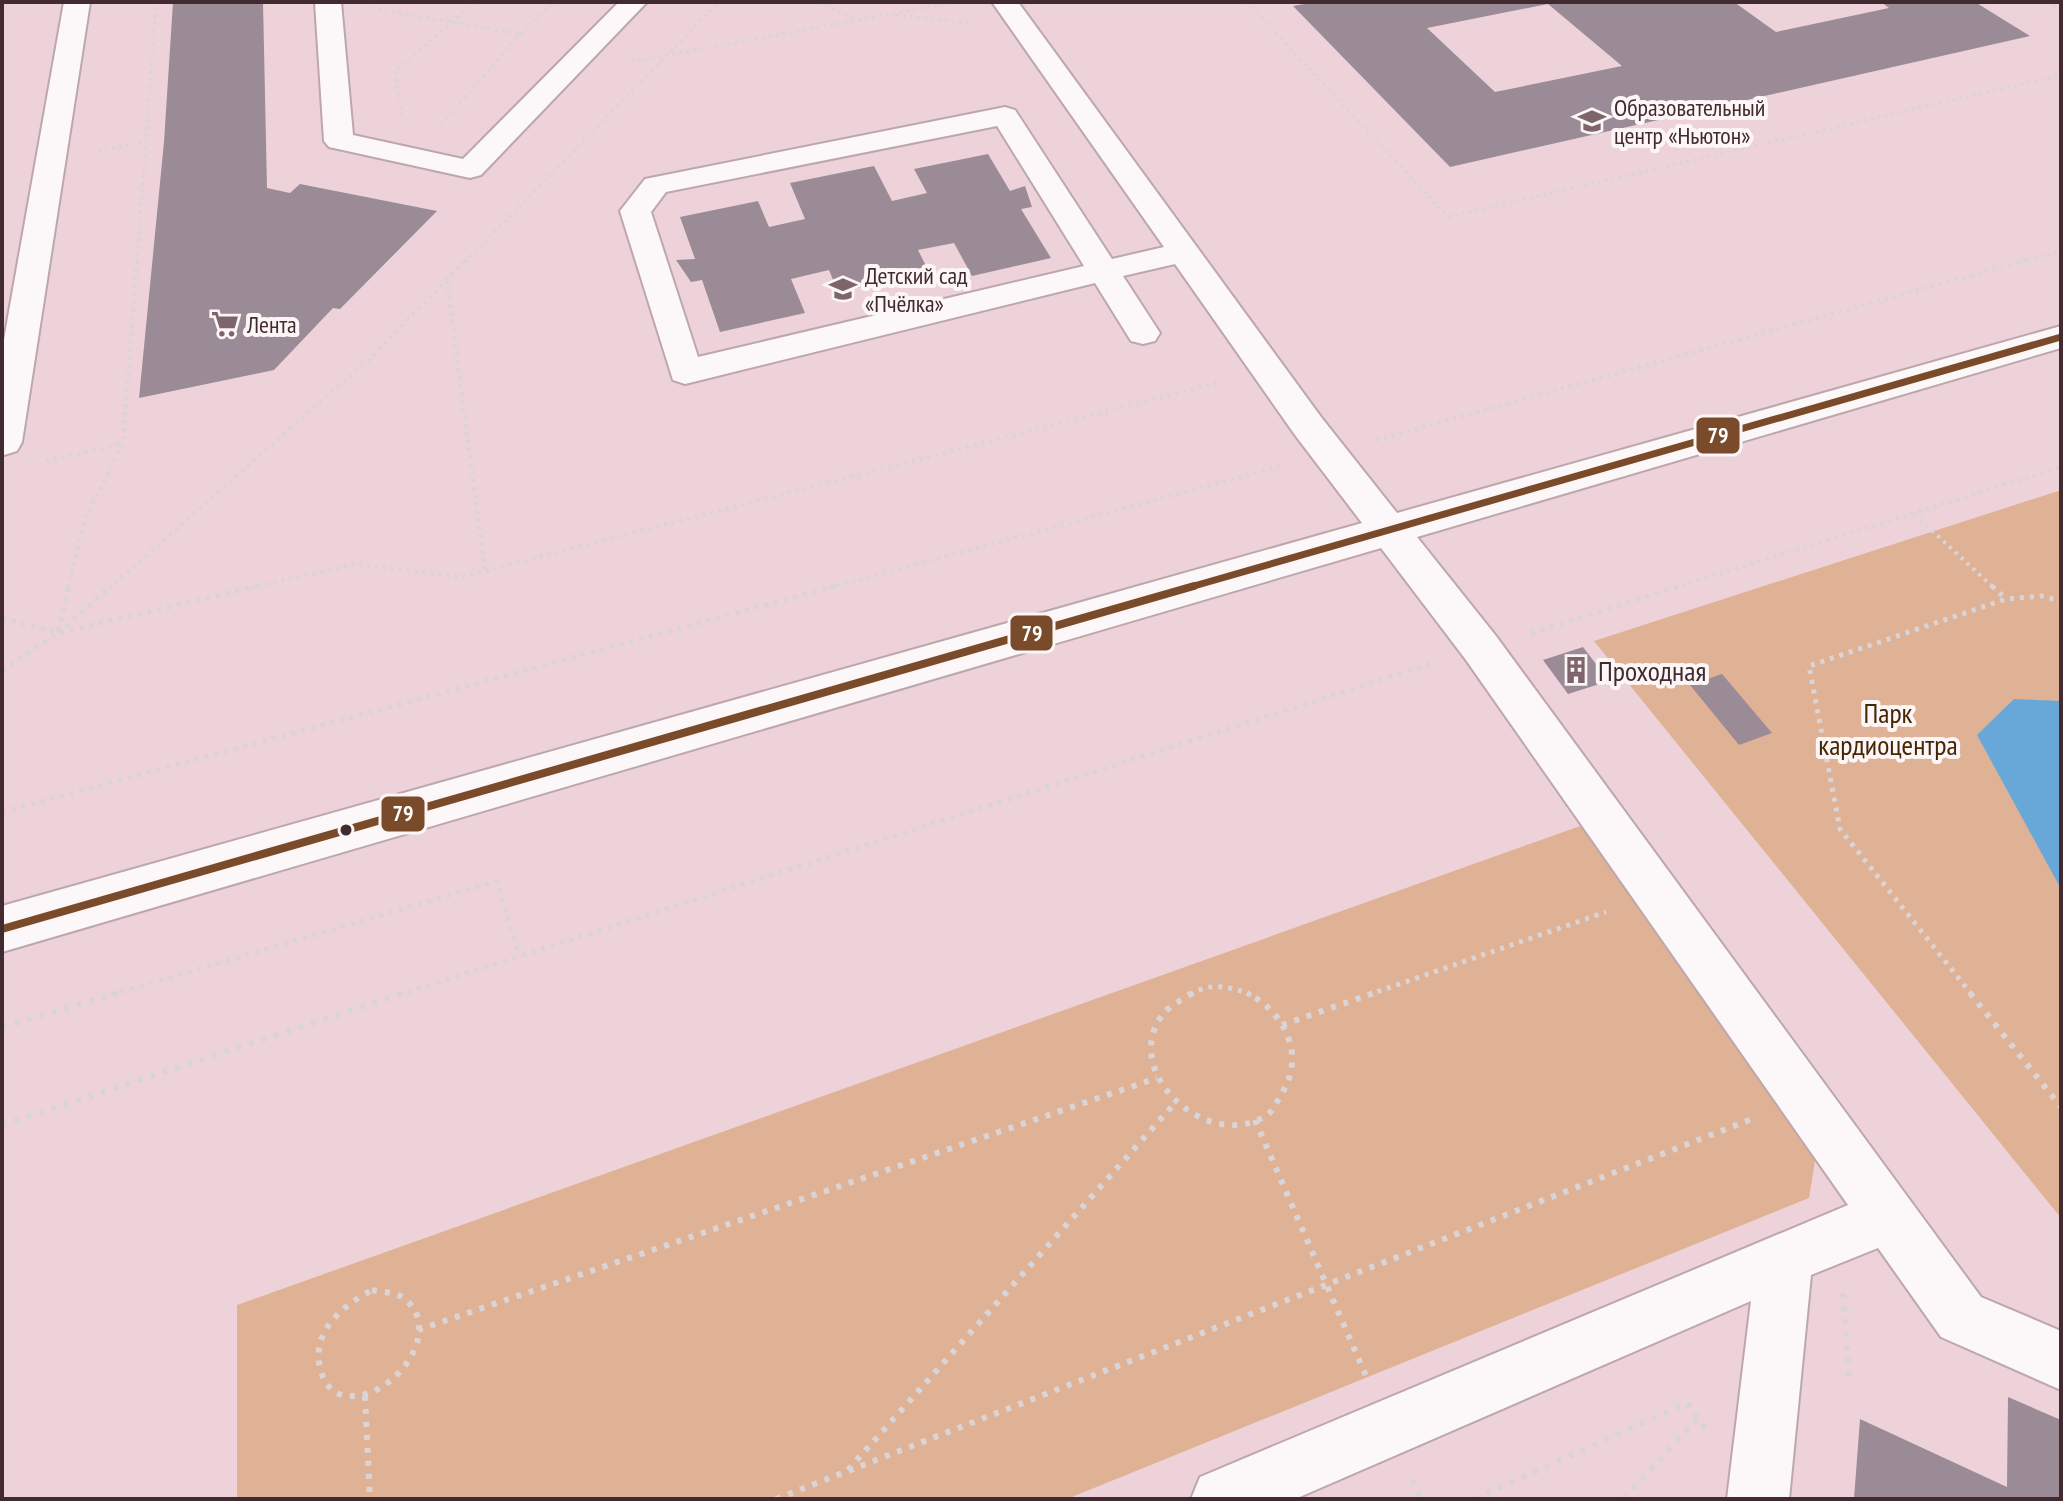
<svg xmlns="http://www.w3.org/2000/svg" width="2063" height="1501" viewBox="0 0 2063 1501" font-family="'PT Sans Narrow',sans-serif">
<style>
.green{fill:#e0b295}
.water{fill:#68a8d8}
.building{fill:#9a8b96;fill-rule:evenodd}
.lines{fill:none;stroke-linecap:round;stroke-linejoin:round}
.minor-casing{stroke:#bda7ac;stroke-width:4}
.path-far3{stroke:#dbd4d6;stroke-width:3;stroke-dasharray:3 4;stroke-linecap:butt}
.path-far2{stroke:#dbd4d6;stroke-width:4;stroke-dasharray:3 5;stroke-linecap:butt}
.path-far1{stroke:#dbd4d6;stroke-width:5;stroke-dasharray:4 6;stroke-linecap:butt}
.path{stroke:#dbd4d6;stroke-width:6;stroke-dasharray:5 8;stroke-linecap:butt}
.minor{fill:#fcf8f9;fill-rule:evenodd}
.bus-1-far1-casing{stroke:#fcf6f7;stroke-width:12}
.bus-1-casing{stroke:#fcf6f7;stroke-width:14}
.bus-1-far1{stroke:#7a4b2a;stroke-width:7}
.bus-1{stroke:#7a4b2a;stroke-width:8}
.bus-dot{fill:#412a30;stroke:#fcf6f7;stroke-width:3}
.labels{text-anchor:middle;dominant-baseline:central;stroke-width:8;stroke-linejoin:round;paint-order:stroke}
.far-poi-label{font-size:24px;fill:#412a30;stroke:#fcf6f7;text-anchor:start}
.poi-label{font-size:28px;fill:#412a30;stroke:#fcf6f7;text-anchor:start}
.park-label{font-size:28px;fill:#452603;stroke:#fcf6f7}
.line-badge{stroke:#fcf6f7;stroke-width:3}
.badge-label{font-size:22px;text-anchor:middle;font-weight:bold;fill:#fff}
</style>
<rect width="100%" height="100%" fill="#edd3d9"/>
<path class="green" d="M2061,490V1218L1594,641Z
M1583,825L1816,1155L1809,1198L1067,1499H237V1305Z"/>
<path class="water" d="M2014,699L2061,701V889L1977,735Z"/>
<path class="building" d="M173,2H263L267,188L290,193L300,184L437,211L340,309L333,308L274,370L139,398L164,142Z
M1315,2H1734L1776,32L1889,8L1881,2H1975L2030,36L1450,167L1293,6ZM1548,4L1622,66L1495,92L1427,28Z
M988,154L1010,191L1025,186L1032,207L1021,209L1051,258L972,276L954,243L918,250L929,272L838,292L829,270L791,279L805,313L720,332L702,280L691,282L676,260L695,259L680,217L758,201L769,227L805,219L790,183L874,166L892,201L927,193L914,169Z
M1583,647L1609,681L1568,694L1543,660Z
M1722,674L1772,733L1739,745L1690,685Z
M2008,1397L2061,1420V1499H1854L1860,1419L2007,1487Z"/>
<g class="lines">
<g class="minor-casing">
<path id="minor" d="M64,2H90L22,442L17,451L4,455L2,351Z
M315,2H341L353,135L463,159L619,2H647L481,175L470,178L329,147L324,141Z
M992,2H1018L1321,417L1397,513L2061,326V348L1417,537L1496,636L1981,1297L2061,1331V1390L1941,1337L1878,1248L1811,1275L1789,1499H1727L1751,1301L1295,1499H1191L1200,1477L1848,1205L1466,660L1381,548L2,952V906L1362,523L1295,435L1175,264L1123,276L1160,333L1155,341L1143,344L1131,341L1095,283L685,384L673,380L620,211L645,179L1005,107L1015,110L1112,259L1164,247ZM997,126L1084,266L698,357L651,212L666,192Z"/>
</g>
<path class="path-far3" d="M819,2L857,20
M1247,2L1448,217L2061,75
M2047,2L2061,10
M371,8L519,34
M896,15L970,23
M631,62L955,2
M402,116L395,72L475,2
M441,124L520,34L555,2
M98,151L144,142
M137,262L156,2
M465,262L719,2
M2020,262L2061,251"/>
<path class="path-far2" d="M447,281L485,571
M1376,440L2027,260
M46,461L122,444
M1914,514L1994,588
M68,588L84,521L123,443L137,260
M109,588L371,358L466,260
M250,588L354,564L462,577L1220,382
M829,588L1281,466
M1674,588L2061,467"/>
<path class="path-far1" d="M1992,586L2006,599
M2,618L58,633L258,586
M58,633L111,586
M1531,633L1680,586
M2,671L58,633L69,586
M2,812L836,586
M111,995L497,881L519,955
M398,995L1430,664
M1190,995C1208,982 1231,986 1251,995
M1368,995L1606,912
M1972,995L1840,829L1809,666L2006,599L2041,596L2061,601"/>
<path class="path" d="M1192,993C1184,999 1169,1006 1163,1014C1118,1073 1210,1154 1267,1115C1273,1111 1277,1101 1281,1095C1289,1082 1293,1070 1292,1054C1289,1027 1271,1005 1247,993
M1970,993L2061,1107
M1282,1025L1374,993
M2,1027L118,993
M1255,1120L1366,1376
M2,1125L404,993
M372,1290C381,1292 394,1292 402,1297C450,1329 387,1410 339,1394C329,1390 324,1381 321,1371C309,1333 342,1306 372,1290Z
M1843,1293L1849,1378
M418,1330L1157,1078
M365,1396L370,1499
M848,1470L1175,1103
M1412,1480L1420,1499
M776,1499L1752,1119
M1474,1499L1687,1403L1706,1430
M1624,1499L1697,1418"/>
<use href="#minor" class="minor"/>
<g class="bus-1-far1-casing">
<path id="bus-1-far1" d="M1187,588L2061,337"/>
</g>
<g class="bus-1-casing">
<path id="bus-1" d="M2,929L1194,586"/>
</g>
<use href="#bus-1-far1" class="bus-1-far1"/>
<use href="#bus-1" class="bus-1"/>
</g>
<defs>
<g id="school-bare" transform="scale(2.16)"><path d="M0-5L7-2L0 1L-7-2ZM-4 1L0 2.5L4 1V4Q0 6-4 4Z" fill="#7d656b" stroke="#fcf6f7" stroke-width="2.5" paint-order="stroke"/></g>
<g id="supermarket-bare" transform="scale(2.16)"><path d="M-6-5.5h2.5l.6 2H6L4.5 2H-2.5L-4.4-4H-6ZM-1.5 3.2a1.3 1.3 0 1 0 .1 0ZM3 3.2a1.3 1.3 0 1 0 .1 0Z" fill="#7d656b" stroke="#fcf6f7" stroke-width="2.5" paint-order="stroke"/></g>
<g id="building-bare" transform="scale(2.16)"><path d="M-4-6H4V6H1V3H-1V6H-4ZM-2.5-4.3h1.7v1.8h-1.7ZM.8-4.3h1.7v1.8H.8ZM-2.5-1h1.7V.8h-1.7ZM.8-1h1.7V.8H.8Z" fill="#7d656b" stroke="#fcf6f7" stroke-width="2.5" paint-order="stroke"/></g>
</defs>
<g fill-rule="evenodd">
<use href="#school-bare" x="1592" y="121"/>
<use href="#school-bare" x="843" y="289"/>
<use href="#supermarket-bare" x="225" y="324"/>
<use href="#building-bare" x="1576" y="670"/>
</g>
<circle class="bus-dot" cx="346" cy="830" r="7"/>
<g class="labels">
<g class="far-poi-label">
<text x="1614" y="107">Образовательный<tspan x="1614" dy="28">центр «Ньютон»</tspan></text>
<text x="865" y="275">Детский сад<tspan x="865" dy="28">«Пчёлка»</tspan></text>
<text x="247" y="324">Лента</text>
</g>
<g class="poi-label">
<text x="1598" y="670">Проходная</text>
</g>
<g class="park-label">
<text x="1888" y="712">Парк<tspan x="1888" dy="32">кардиоцентра</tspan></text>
</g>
</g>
<g class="line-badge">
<rect x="1695" y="416" width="46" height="39" rx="8" fill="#7a4b2a"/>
<rect x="1009" y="614" width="45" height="38" rx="8" fill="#7a4b2a"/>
<rect x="380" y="795" width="46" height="38" rx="8" fill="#7a4b2a"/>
</g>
<g class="badge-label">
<text x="1718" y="443">79</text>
<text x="1032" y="641">79</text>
<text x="403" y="821">79</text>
</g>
<rect width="2063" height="1501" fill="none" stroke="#412a30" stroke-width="8"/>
</svg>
